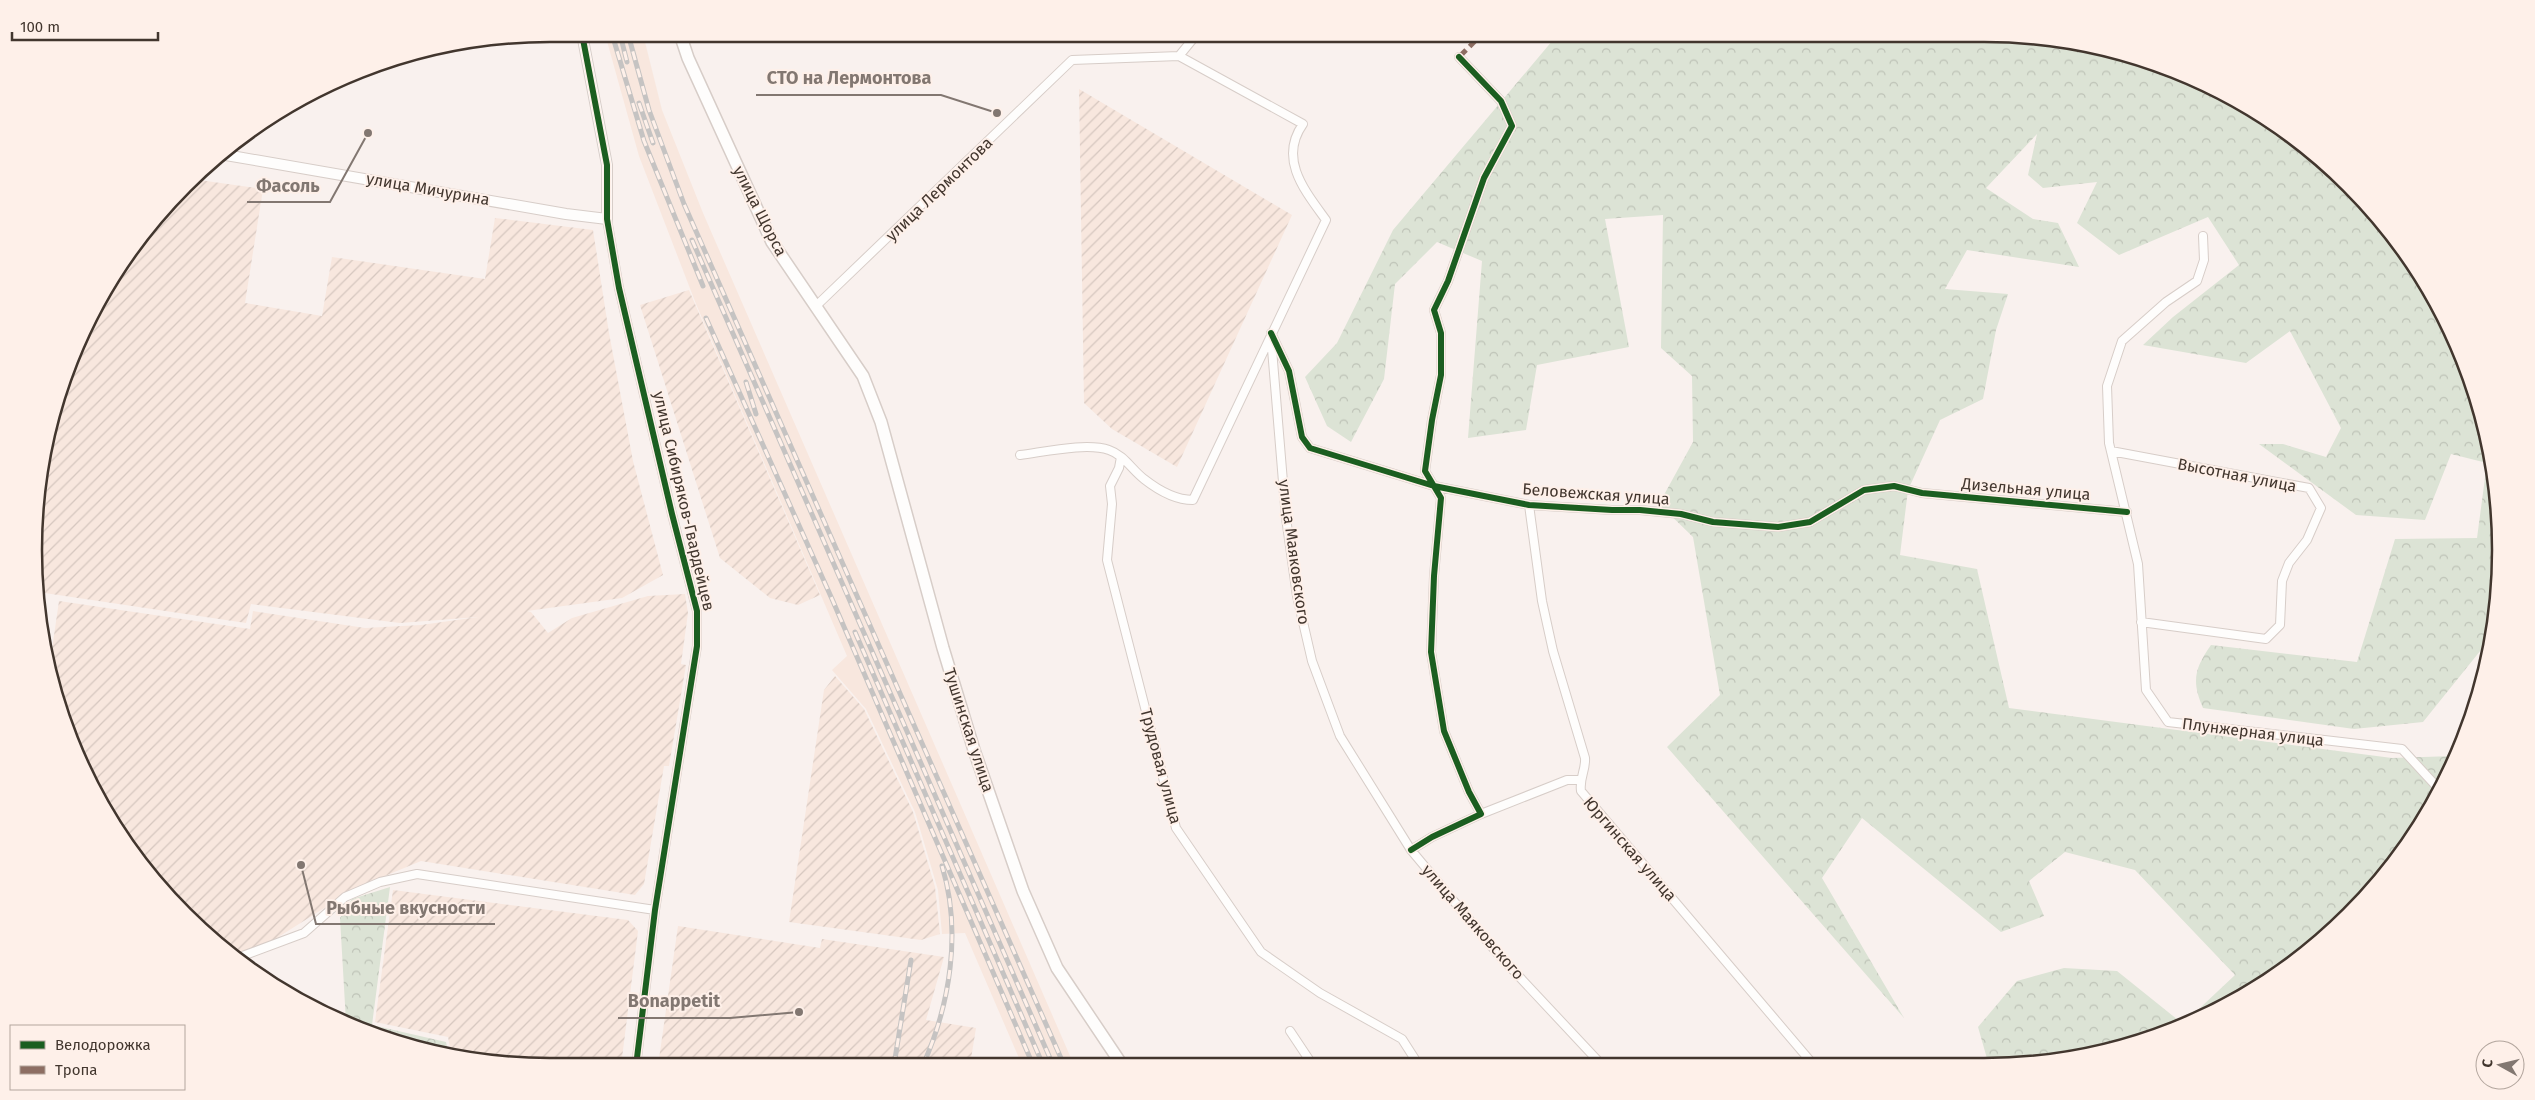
<svg xmlns="http://www.w3.org/2000/svg" width="2535" height="1100" viewBox="0 0 2535 1100" font-family="'Fira Sans',sans-serif">
<style>
.built{fill:#f8e7de}
.industrial{fill:url(#industrial-furrows)}
.forest{fill:url(#forest-crowns)}
.lines{fill:none;stroke-linecap:round;stroke-linejoin:round}
.minor-casing{stroke:#d7cdc8;stroke-width:10}
.tertiary-casing{stroke:#d7cdc8;stroke-width:12}
.secondary-casing{stroke:#d7cdc8;stroke-width:14}
.minor{stroke:#fefdfc;stroke-width:8}
.tertiary{stroke:#fefdfc;stroke-width:10}
.secondary{stroke:#fefdfc;stroke-width:11}
.rail-casing{stroke:#c5c3c2;stroke-width:5}
.rail{stroke:#fef0e9;stroke-width:3;stroke-dasharray:9;stroke-linecap:butt}
.quiet{stroke:#8d6e63;stroke-width:5;stroke-dasharray:10 5;stroke-linecap:butt}
.cycleway-casing{stroke:#fef0e9;stroke-width:9}
.cycleway{stroke:#1b5e20;stroke-width:6}
.labels{text-anchor:middle;dominant-baseline:central;stroke-width:4;stroke-linejoin:round;paint-order:stroke}
.street-label{font-size:16px;fill:#42362e;stroke:#fef0e9}
.rim{fill:none;stroke:#42362e;stroke-width:2.5}
.leader{fill:none;stroke:#827771;stroke-width:2}
.callout-dot{fill:#827771;stroke:#fef0e9;stroke-width:2}
.callout-label{font-size:18px;text-anchor:middle;font-weight:bold;fill:#827771;stroke:#fef0e9;stroke-width:4;stroke-linejoin:round;paint-order:stroke}
</style>
<defs>
<pattern id="industrial-furrows" width="10" height="10" patternUnits="userSpaceOnUse" patternTransform="scale(1.25)"><rect width="10" height="10" fill="#f8e7de"/><path d="M-1 1l2-2M0 10L10 0M9 11l2-2" fill="none" stroke="#d6c7bf"/></pattern>
<pattern id="forest-crowns" width="20" height="18" patternUnits="userSpaceOnUse" patternTransform="scale(1.25)"><rect width="20" height="18" fill="#dce3d5"/><path d="M2 6a3 3 0 1 1 6 0M12 15a3 3 0 1 1 6 0" fill="none" stroke="#bec3b7"/></pattern>
</defs>
<rect width="100%" height="100%" fill="#f9f1ee"/>
<path class="built" d="M605,34H643L662,110L703,213L1074,1065H1022L965,933L942,934L938,890L915,812L866,709L832,670L847,656L696,304L639,156Z"/>
<path class="industrial" d="M1079,89L1292,215L1177,467L1112,429L1084,403Z
M192,179L263,189L245,303L322,316L332,257L485,279L495,218L593,230L609,333L633,461L663,575L622,598L527,611L531,612L548,633L572,618L648,596L685,594L688,613L681,664L686,665L669,766H664L644,884L635,895L421,861L356,888L272,941L233,955L210,938L162,890L103,808L61,716L49,670L59,601L250,629L253,611L365,628L421,625L478,617L400,623L251,604L246,623L38,592L34,550L44,450L61,384L103,292L162,210Z
M689,290L820,595L798,605L770,598L720,558L640,305Z
M835,676L864,709L913,812L935,887L940,934L921,940L789,922L824,690Z
M393,890L628,920L638,931L621,1066H550L452,1057L448,1037L375,1022Z
M678,926L820,948L822,939L944,957L926,1020L976,1028L970,1065L658,1066Z"/>
<path class="forest" d="M1558,34H1985L2085,44L2151,61L2243,103L2326,162L2395,236L2448,322L2484,417L2500,517L2497,618L2493,635L2423,722L2354,729L2203,708C2191,681 2195,668 2211,645L2357,662L2395,539L2477,538L2487,463L2451,454L2425,520L2356,515L2259,444H2283L2326,457L2341,428L2290,331L2246,363L2143,345L2173,317L2239,265L2208,217L2119,255L2077,223L2097,182L2043,188L2028,175L2037,134L1986,188L2033,219L2058,223L2079,267L1967,250L1945,289L2008,294L1996,330L1983,399L1940,420L1908,490L1900,555L1977,569L2009,708L2392,758L2454,756L2414,837L2373,891L2299,959L2183,1027L2053,1062H1988L1978,1027L2017,981L2064,968L2117,971L2183,1024L2235,975L2135,870L2065,852L2029,881L2044,916L2001,932L1862,818L1822,878L1904,1018L1667,747L1720,695L1693,537L1659,504L1693,442L1692,376L1661,348L1663,215L1605,219L1629,347L1537,365L1526,430L1468,438L1482,261L1437,242L1395,284L1384,379L1351,442L1327,426L1305,377L1337,343L1393,230Z
M390,887L372,1025L446,1042L449,1056L384,1039L346,1022L340,918L352,899Z"/>
<g class="lines">
<g class="minor-casing">
<path id="minor" d="M607,219L619,288L672,514L697,611V646L655,910L636,1066
M2203,236L2204,260L2197,281L2166,302L2122,341L2107,386L2109,443L2138,564L2146,690L2168,722L2402,749L2438,788
M815,307L1072,60L1179,56L1197,34
M1271,333L1289,371L1302,437L1310,448L1434,486L1529,505L1612,510H1640L1681,514L1713,522L1778,527L1810,522L1864,490L1894,486L1922,493L2127,512
M1271,337L1286,518L1297,596L1312,661L1340,736L1411,850L1498,954L1600,1063
M2111,451L2309,488L2321,508L2307,540L2289,563L2282,581L2280,625L2266,639L2141,622
M1020,455C1044,452 1087,442 1109,450C1124,455 1132,470 1144,479C1158,490 1176,500 1193,500L1326,220C1305,191 1278,159 1303,124L1179,56
M1121,457L1119,468L1110,486L1112,504L1107,560L1176,828L1261,952L1320,993L1402,1039L1418,1064
M1529,505L1542,601L1553,651L1585,758C1586,770 1579,778 1581,791L1812,1063
M1481,814L1567,780H1580
M1411,850L1432,837L1481,814L1469,792L1444,731L1431,652L1434,576L1441,498L1425,471L1432,420L1441,375V333L1434,310L1448,281L1484,178L1512,126L1501,101L1459,57
M237,958L304,933L345,897L380,882L417,874L655,910
M1290,1031L1312,1064"/>
</g>
<g class="tertiary-casing">
<path id="tertiary" d="M220,154L566,214L607,219V165L582,34"/>
</g>
<g class="secondary-casing">
<path id="secondary" d="M680,34L688,58L772,242L863,376L881,422L943,648L974,750L1023,891L1057,968L1122,1065"/>
</g>
<use href="#minor" class="minor"/>
<use href="#tertiary" class="tertiary"/>
<use href="#secondary" class="secondary"/>
<g class="rail-casing">
<path id="rail" d="M612,34L644,141L703,286
M620,34L627,62
M628,34L649,110L684,204L1064,1065
M639,103L653,143
M692,240L1053,1065
M706,318L832,599L1033,1065
M746,382L756,414
M855,632L1043,1065
M894,1065L911,960
M923,1065C950,1005 962,931 942,866"/>
</g>
<use href="#rail" class="rail"/>
<path class="quiet" d="M1459,57L1482,34"/>
<g class="cycleway-casing">
<path id="cycleway" d="M582,34L607,165V219L619,288L672,514L697,611V646L655,910L636,1066
M1271,333L1289,371L1302,437L1310,448L1434,486L1529,505L1612,510H1640L1681,514L1713,522L1778,527L1810,522L1864,490L1894,486L1922,493L2127,512
M1411,850L1432,837L1481,814L1469,792L1444,731L1431,652L1434,576L1441,498L1425,471L1432,420L1441,375V333L1434,310L1448,281L1484,178L1512,126L1501,101L1459,57"/>
</g>
<use href="#cycleway" class="cycleway"/>
</g>
<g class="labels">
<g class="street-label">
<text transform="translate(428 189) rotate(10)">улица Мичурина</text>
<text transform="translate(939 189) rotate(-44)">улица Лермонтова</text>
<text transform="translate(760 211) rotate(63)">улица Щорса</text>
<text transform="translate(2237 475) rotate(11)">Высотная улица</text>
<text transform="translate(2026 489) rotate(5)">Дизельная улица</text>
<text transform="translate(1596 494) rotate(4)">Беловежская улица</text>
<text transform="translate(684 501) rotate(77)">улица Сибиряков-Гвардейцев</text>
<text transform="translate(1294 552) rotate(82)">улица Маяковского</text>
<text transform="translate(969 730) rotate(72)">Тушинская улица</text>
<text transform="translate(2253 732) rotate(7)">Плунжерная улица</text>
<text transform="translate(1161 766) rotate(75)">Трудовая улица</text>
<text transform="translate(1630 849) rotate(49)">Юргинская улица</text>
<text transform="translate(1473 922) rotate(49)">улица Маяковского</text>
</g>
</g>
<path d="M0 0H2535V1100H0ZM550 42H1984A508 508 0 0 1 2492 550V550A508 508 0 0 1 1984 1058H550A508 508 0 0 1 42 550V550A508 508 0 0 1 550 42Z" fill="#fef0e9" fill-rule="evenodd"/>
<path class="rim" d="M550 42H1984A508 508 0 0 1 2492 550V550A508 508 0 0 1 1984 1058H550A508 508 0 0 1 42 550V550A508 508 0 0 1 550 42Z"/>
<path class="leader" d="M997 113L941 95H756M368 133L330 202H247M301 865L316 924H495M799 1012L730 1018H618"/>
<g class="callout-dot">
<circle cx="997" cy="113" r="5"/>
<circle cx="368" cy="133" r="5"/>
<circle cx="301" cy="865" r="5"/>
<circle cx="799" cy="1012" r="5"/>
</g>
<g class="callout-label">
<text x="849" y="84">СТО на Лермонтова</text>
<text x="288" y="192">Фасоль</text>
<text x="406" y="914">Рыбные вкусности</text>
<text x="674" y="1007">Bonappetit</text>
</g>
<rect x="10" y="1025" width="175" height="65" fill="#fef0e9" stroke="#b3a69e"/>
<rect x="20" y="1041" width="25" height="8" fill="#1b5e20" stroke="#b3a69e"/>
<text x="55" y="1050" font-size="15" fill="#42362e">Велодорожка</text>
<rect x="20" y="1066" width="25" height="8" fill="#8d6e63" stroke="#b3a69e"/>
<text x="55" y="1075" font-size="15" fill="#42362e">Тропа</text>
<g transform="translate(2500 1065) rotate(278)"><circle r="24" fill="#fef0e9" stroke="#b3a69e"/>
<path d="M0-4L9 19L0 12L-9 19Z" fill="#827771"/>
<text y="-8" font-size="14" font-weight="bold" text-anchor="middle" fill="#42362e">С</text>
</g>
<path d="M12 32v8h146v-8" fill="none" stroke="#42362e" stroke-width="2.5"/>
<text x="20" y="32" font-size="15" fill="#42362e" stroke="#fef0e9" stroke-width="4" paint-order="stroke">100 m</text>
</svg>
